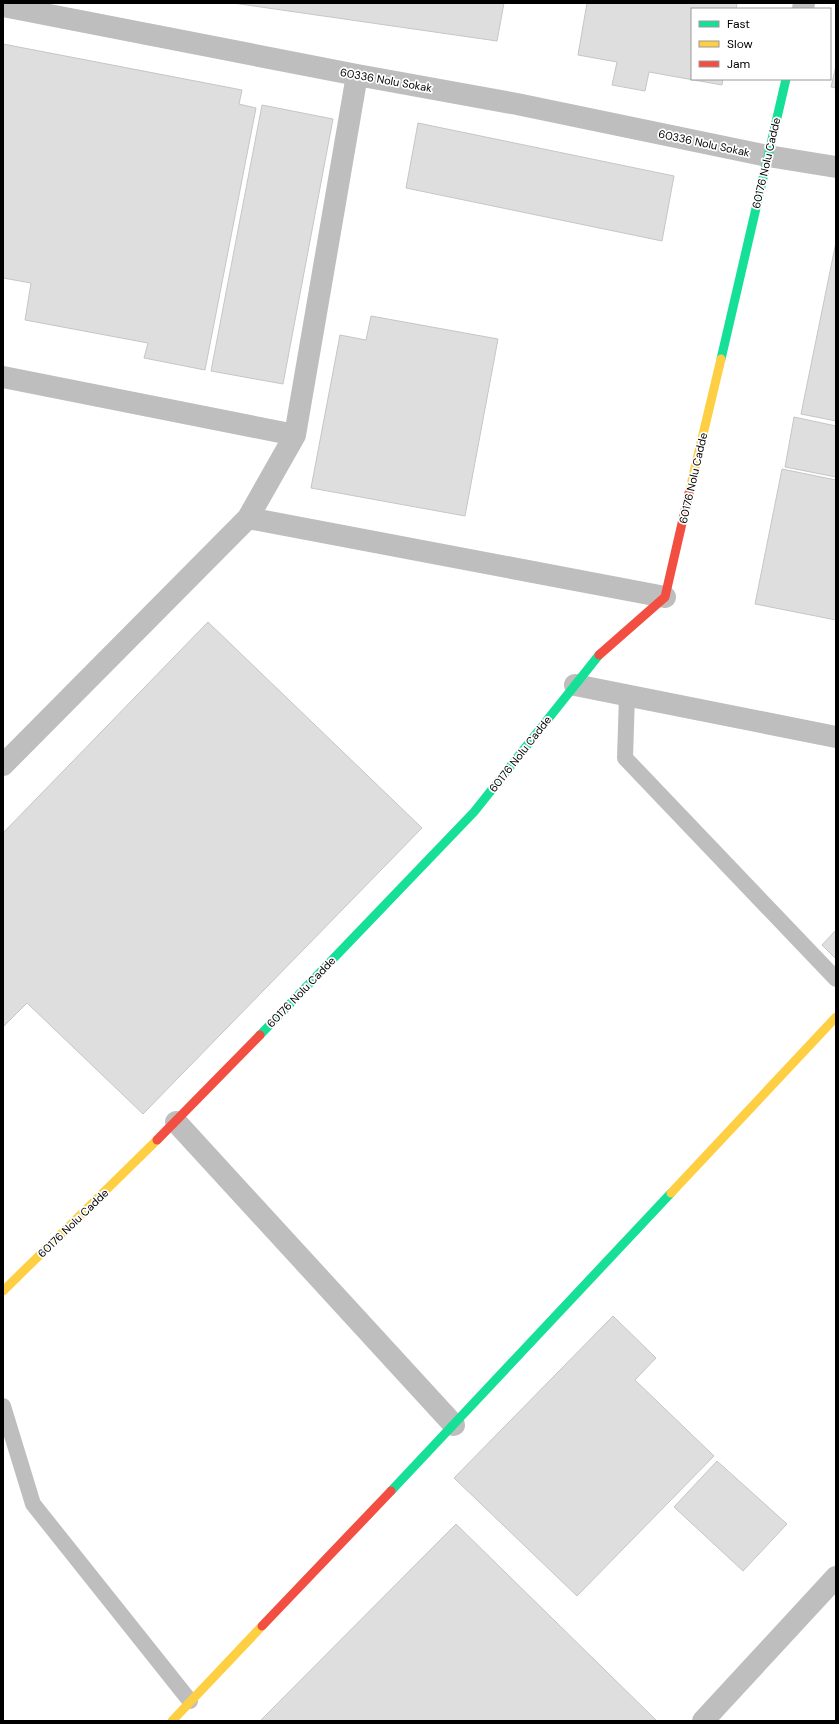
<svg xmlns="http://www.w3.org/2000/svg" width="839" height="1724" viewBox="0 0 839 1724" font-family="'DM Sans',sans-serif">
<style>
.building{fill:#dedede;stroke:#c6c6c6}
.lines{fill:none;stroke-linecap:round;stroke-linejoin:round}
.lane{stroke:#bebebe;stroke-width:16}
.street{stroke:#bebebe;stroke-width:22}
.fast{stroke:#16e098;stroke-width:9}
.slow{stroke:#ffcf43;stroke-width:9}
.jam{stroke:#f24e42;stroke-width:9}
.labels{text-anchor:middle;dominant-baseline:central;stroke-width:3.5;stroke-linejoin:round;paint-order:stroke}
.street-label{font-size:11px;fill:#000;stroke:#fff}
</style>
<rect width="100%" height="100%" fill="#fff"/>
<path class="building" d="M233,3H504L497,41Z
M587,3H737L736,9H692V79H723L722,85L649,72L645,91L612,85L617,62L578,55Z
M3,44L242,90L239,104L256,108L205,370L144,358L148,343L25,320L31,283L3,278Z
M836,66V88L831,87Z
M262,105L333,119L283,384L211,371Z
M418,123L674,176L662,241L406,188Z
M836,242V421L801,414Z
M371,316L498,339L465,516L311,488L340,335L366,340Z
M794,417L836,426V477L785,467Z
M782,469L836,480V620L755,604Z
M208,622L422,828L143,1114L27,1003L3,1027V833Z
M836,930V959L822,945Z
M613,1316L656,1358L635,1380L714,1456L577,1596L454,1478Z
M717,1461L787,1524L743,1571L674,1507Z
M456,1524L657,1721H260Z"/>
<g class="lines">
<path class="lane" d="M627,695L625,758L836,979
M3,1406L33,1504L190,1701"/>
<path class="street" d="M3,6L357,75L517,104L768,156L836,167
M803,9L804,3
M3,377L295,435L248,518L665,597
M295,435L357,75
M575,685L836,737
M3,765L248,518
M176,1122L454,1425
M703,1721L836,1577"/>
<path class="fast" d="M721,359L786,79
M260,1035L474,812L599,655
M391,1491L671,1193"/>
<path class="slow" d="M689,493L721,359
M671,1193L836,1017
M3,1291L157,1140
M172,1721L262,1626"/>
<path class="jam" d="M599,655L665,597L689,493
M157,1140L260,1035
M262,1626L391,1491"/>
</g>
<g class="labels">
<g class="street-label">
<text transform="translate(386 80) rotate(10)">60336 Nolu Sokak</text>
<text transform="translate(704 143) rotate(12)">60336 Nolu Sokak</text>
<text transform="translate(766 163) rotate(-77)">60176 Nolu Cadde</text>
<text transform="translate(693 478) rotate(-77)">60176 Nolu Cadde</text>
<text transform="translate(520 754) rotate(-52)">60176 Nolu Cadde</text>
<text transform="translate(301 992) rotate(-46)">60176 Nolu Cadde</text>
<text transform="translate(73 1223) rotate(-44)">60176 Nolu Cadde</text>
</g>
</g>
<rect width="839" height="1724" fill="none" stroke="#000000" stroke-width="8"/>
<rect x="691" y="8" width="140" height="72" fill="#ffffff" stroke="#999999"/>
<rect x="699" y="21" width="20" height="6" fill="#16e098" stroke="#999999"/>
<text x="727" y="28" font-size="12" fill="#000000">Fast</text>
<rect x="699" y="41" width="20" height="6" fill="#ffcf43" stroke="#999999"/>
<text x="727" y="48" font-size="12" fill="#000000">Slow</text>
<rect x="699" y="61" width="20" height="6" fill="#f24e42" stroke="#999999"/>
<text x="727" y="68" font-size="12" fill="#000000">Jam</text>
</svg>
